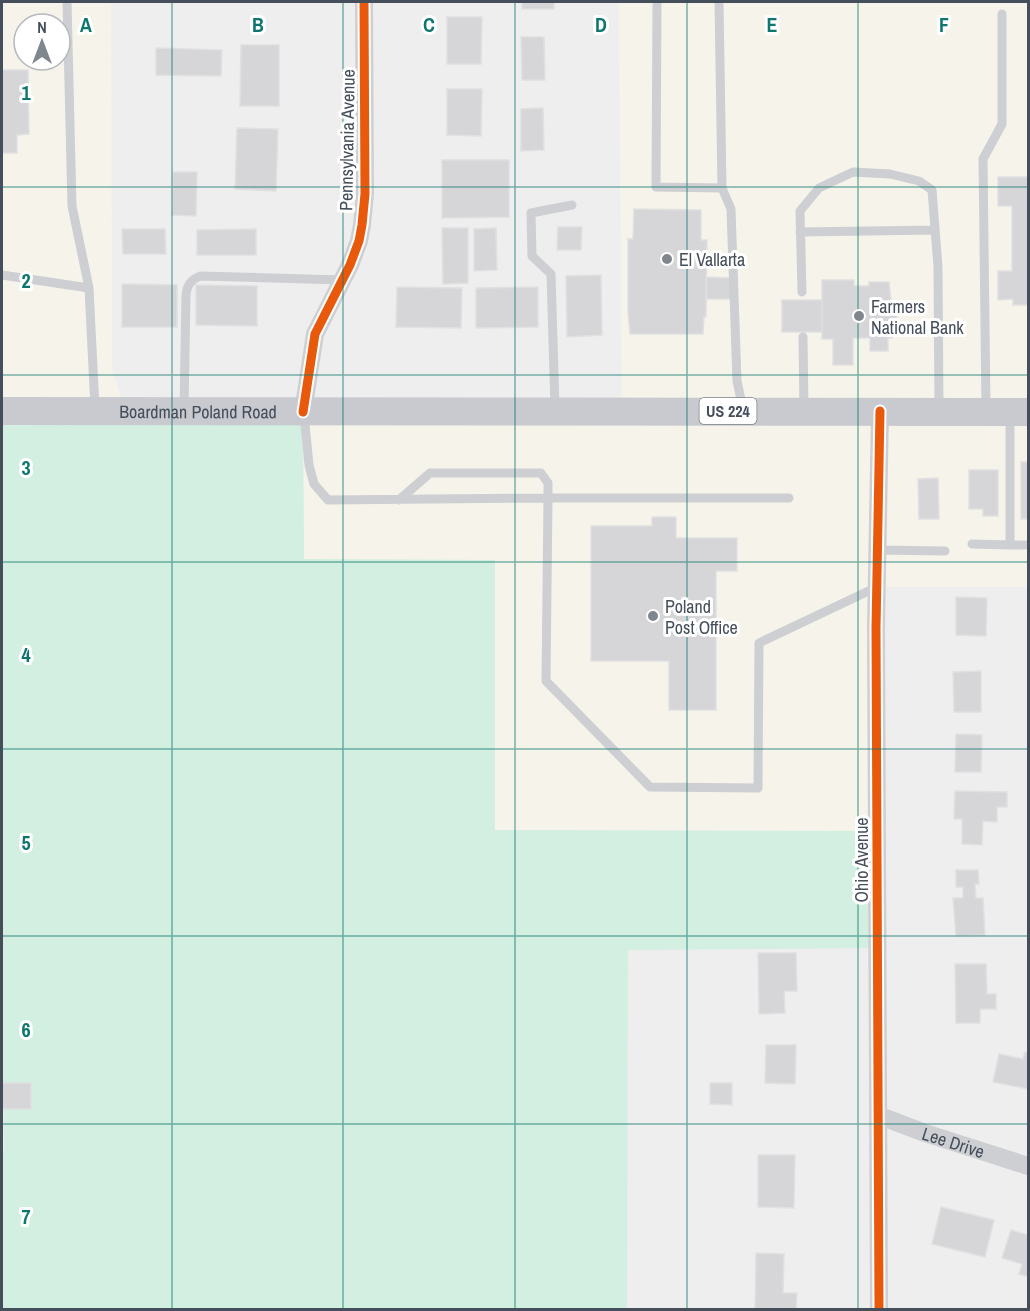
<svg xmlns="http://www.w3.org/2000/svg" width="1030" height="1311" viewBox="0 0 1030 1311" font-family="'Archivo Narrow',sans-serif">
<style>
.commercial{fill:#f6f4ea;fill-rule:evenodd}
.green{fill:#d2efe1}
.building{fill:#d6d6d9;stroke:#e0e0e1;stroke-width:1.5}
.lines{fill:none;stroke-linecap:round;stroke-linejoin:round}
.service{stroke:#cdcfd2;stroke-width:9}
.minor{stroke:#cdcfd2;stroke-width:18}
.primary{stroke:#c8cacf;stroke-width:28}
.cycleway-casing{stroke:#fff;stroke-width:13}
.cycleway{stroke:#e8590c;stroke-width:9}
.grid{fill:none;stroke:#0f766e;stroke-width:1.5;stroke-opacity:0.55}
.poi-dot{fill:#80868e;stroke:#fff;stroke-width:2}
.labels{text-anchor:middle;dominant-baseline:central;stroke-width:6;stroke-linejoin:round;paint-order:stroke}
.shield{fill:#fff;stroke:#7d838c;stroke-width:1.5}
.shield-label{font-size:16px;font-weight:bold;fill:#454e5b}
.street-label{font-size:18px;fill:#454e5b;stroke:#fff}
.poi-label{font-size:18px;fill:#454e5b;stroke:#fff;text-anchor:start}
.grid-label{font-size:20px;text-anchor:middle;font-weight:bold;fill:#0f766e;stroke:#fff;stroke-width:6;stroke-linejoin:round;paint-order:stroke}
</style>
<rect width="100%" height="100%" fill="#efeeee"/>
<path class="commercial" d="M2,2H111L112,368L125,412L2,411ZM24,24H60V60H24Z
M619,2H1028V587H877V831L495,830V560L304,559L303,412L622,411Z"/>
<path class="green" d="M2,411L303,412L304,559L495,560V830L877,831V948L628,950L627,1309H2V1151L4,1150L2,1001Z"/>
<path class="building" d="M522,2H554V9H522Z
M447,17H482L481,64H447Z
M521,37H544L545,80H522Z
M241,45H279V106H240Z
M156,48L222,50L221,76L156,75Z
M2,70H28L29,134L17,135V153H2Z
M447,89H482L481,136L447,135Z
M543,108L544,150L521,151V109Z
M237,128L278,129L276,191L235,189Z
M442,160H509V217L442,218Z
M173,172H197L196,216L172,215Z
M998,177H1028V305H1013V299L998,300V271H1012V206H998Z
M634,209L701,210V240H707L706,317H704L703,334H630L628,311V239H633Z
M558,227H582L581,250H557Z
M442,228H468V283L443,284Z
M496,228L497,270L474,271V229Z
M122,229H165L166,254H123Z
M256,229V255H197V230Z
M601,275L602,335L567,337L566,276Z
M706,277L732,278V299H706Z
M822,280H854V286H869V282H889L892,309H897V324H892V338H888V351H870V338H853V365H833V339H822Z
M122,284L177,285V327H122Z
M196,285L257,286V326L196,325Z
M397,287L462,288L461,328L396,327Z
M538,287V327L476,328V288Z
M782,300H822V332H782Z
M1021,462H1028V519H1021Z
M969,470H998V516H983V509H969Z
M938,478L939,519H919L918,479Z
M652,517H676V538H737V571H716V710H669V661H591V526H652Z
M956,597L987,598L986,636L956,635Z
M981,671V712H954L953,672Z
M956,734L982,735L981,772H955Z
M955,791L1007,792V807H997V822L983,821L982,845L962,844V819H954Z
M956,870H978L979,884H975L976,898H983L985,935L956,936L953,898H963V887H956Z
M758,953H796L797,991H784L785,1013L759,1014Z
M955,964H986L987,994H996V1009H980V1023H956Z
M766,1045H796L795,1084L765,1083Z
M1025,1052L1028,1053V1089L993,1082L999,1054L1023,1059Z
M2,1083H31V1109H2Z
M710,1083H732V1105L710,1104Z
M758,1155H795L794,1208L758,1207Z
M941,1207L994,1220L985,1257L932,1244Z
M1011,1230L1028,1235V1277L1019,1274L1022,1264L1002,1258Z
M756,1253L784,1254L783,1293H797L796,1310H755Z"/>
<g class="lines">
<path class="service" d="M67,2L72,206L89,288L95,408
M657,2L656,187L722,188
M719,2L722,188L731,209L737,381L743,409
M800,232L935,230
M2,275L89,288
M802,292L800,211L819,188L853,172L890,174L919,181L932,190L938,267L939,409
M803,337L804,410
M555,408L551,274L532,256L531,213L572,205
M184,409L186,295C187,285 191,280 200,276L343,280
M986,409L983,159L1002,124V14
M304,414L309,465L314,484L328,500L548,498V483L541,473H430L399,500
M1010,415V545H1028
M789,498H548L546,681L650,787L758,788L759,643L877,587
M972,544L1010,545
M877,550L945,551"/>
<g class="minor">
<path d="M303,412L315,334L350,265L359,241L362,225L365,194L364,2"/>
<path id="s1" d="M880,1116L925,1133L1028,1166"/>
<path d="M879,1310L876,628L880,411"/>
</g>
<path class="primary" id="s2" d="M2,411L1028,412"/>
<g class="cycleway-casing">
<path id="cycleway" d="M303,412L315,334L350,265L359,241L362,225L365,194L364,2
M879,1310L876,628L880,411"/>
</g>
<use href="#cycleway" class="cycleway"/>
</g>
<path class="grid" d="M172,2V1310M343,2V1310M515,2V1310M687,2V1310M858,2V1310M2,187H1028M2,375H1028M2,562H1028M2,749H1028M2,936H1028M2,1124H1028"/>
<g class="poi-dot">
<circle cx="667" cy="259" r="6"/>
<circle cx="859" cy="316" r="6"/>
<circle cx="653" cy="616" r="6"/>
</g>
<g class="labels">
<rect class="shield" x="699.5" y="398" width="57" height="26" rx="4.5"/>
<g class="shield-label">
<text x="728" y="411">US 224</text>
</g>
<g class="street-label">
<text transform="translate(347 140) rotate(-89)">Pennsylvania Avenue</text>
<text stroke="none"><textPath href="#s2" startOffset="196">Boardman Poland Road</textPath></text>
<text transform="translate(861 860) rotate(-90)">Ohio Avenue</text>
<text stroke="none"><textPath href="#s1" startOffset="78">Lee Drive</textPath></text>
</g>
<g class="poi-label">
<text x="679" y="259">El Vallarta</text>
<text x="871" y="306">Farmers<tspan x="871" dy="21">National Bank</tspan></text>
<text x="665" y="606">Poland<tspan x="665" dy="21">Post Office</tspan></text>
</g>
</g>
<g class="grid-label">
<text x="86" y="32">A</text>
<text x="258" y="32">B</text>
<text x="429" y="32">C</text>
<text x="601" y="32">D</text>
<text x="772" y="32">E</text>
<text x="944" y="32">F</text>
<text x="26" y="100">1</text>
<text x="26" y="288">2</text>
<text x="26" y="475">3</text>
<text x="26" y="662">4</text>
<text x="26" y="850">5</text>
<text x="26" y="1037">6</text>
<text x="26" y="1224">7</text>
</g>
<rect width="1030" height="1311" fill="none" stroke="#454e5b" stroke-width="6"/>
<g transform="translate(42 42)"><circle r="28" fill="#ffffff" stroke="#b5b8bd" stroke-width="1.5"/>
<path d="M0-4.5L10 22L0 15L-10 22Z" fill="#80868e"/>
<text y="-9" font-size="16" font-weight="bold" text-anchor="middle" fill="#454e5b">N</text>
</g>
</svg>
